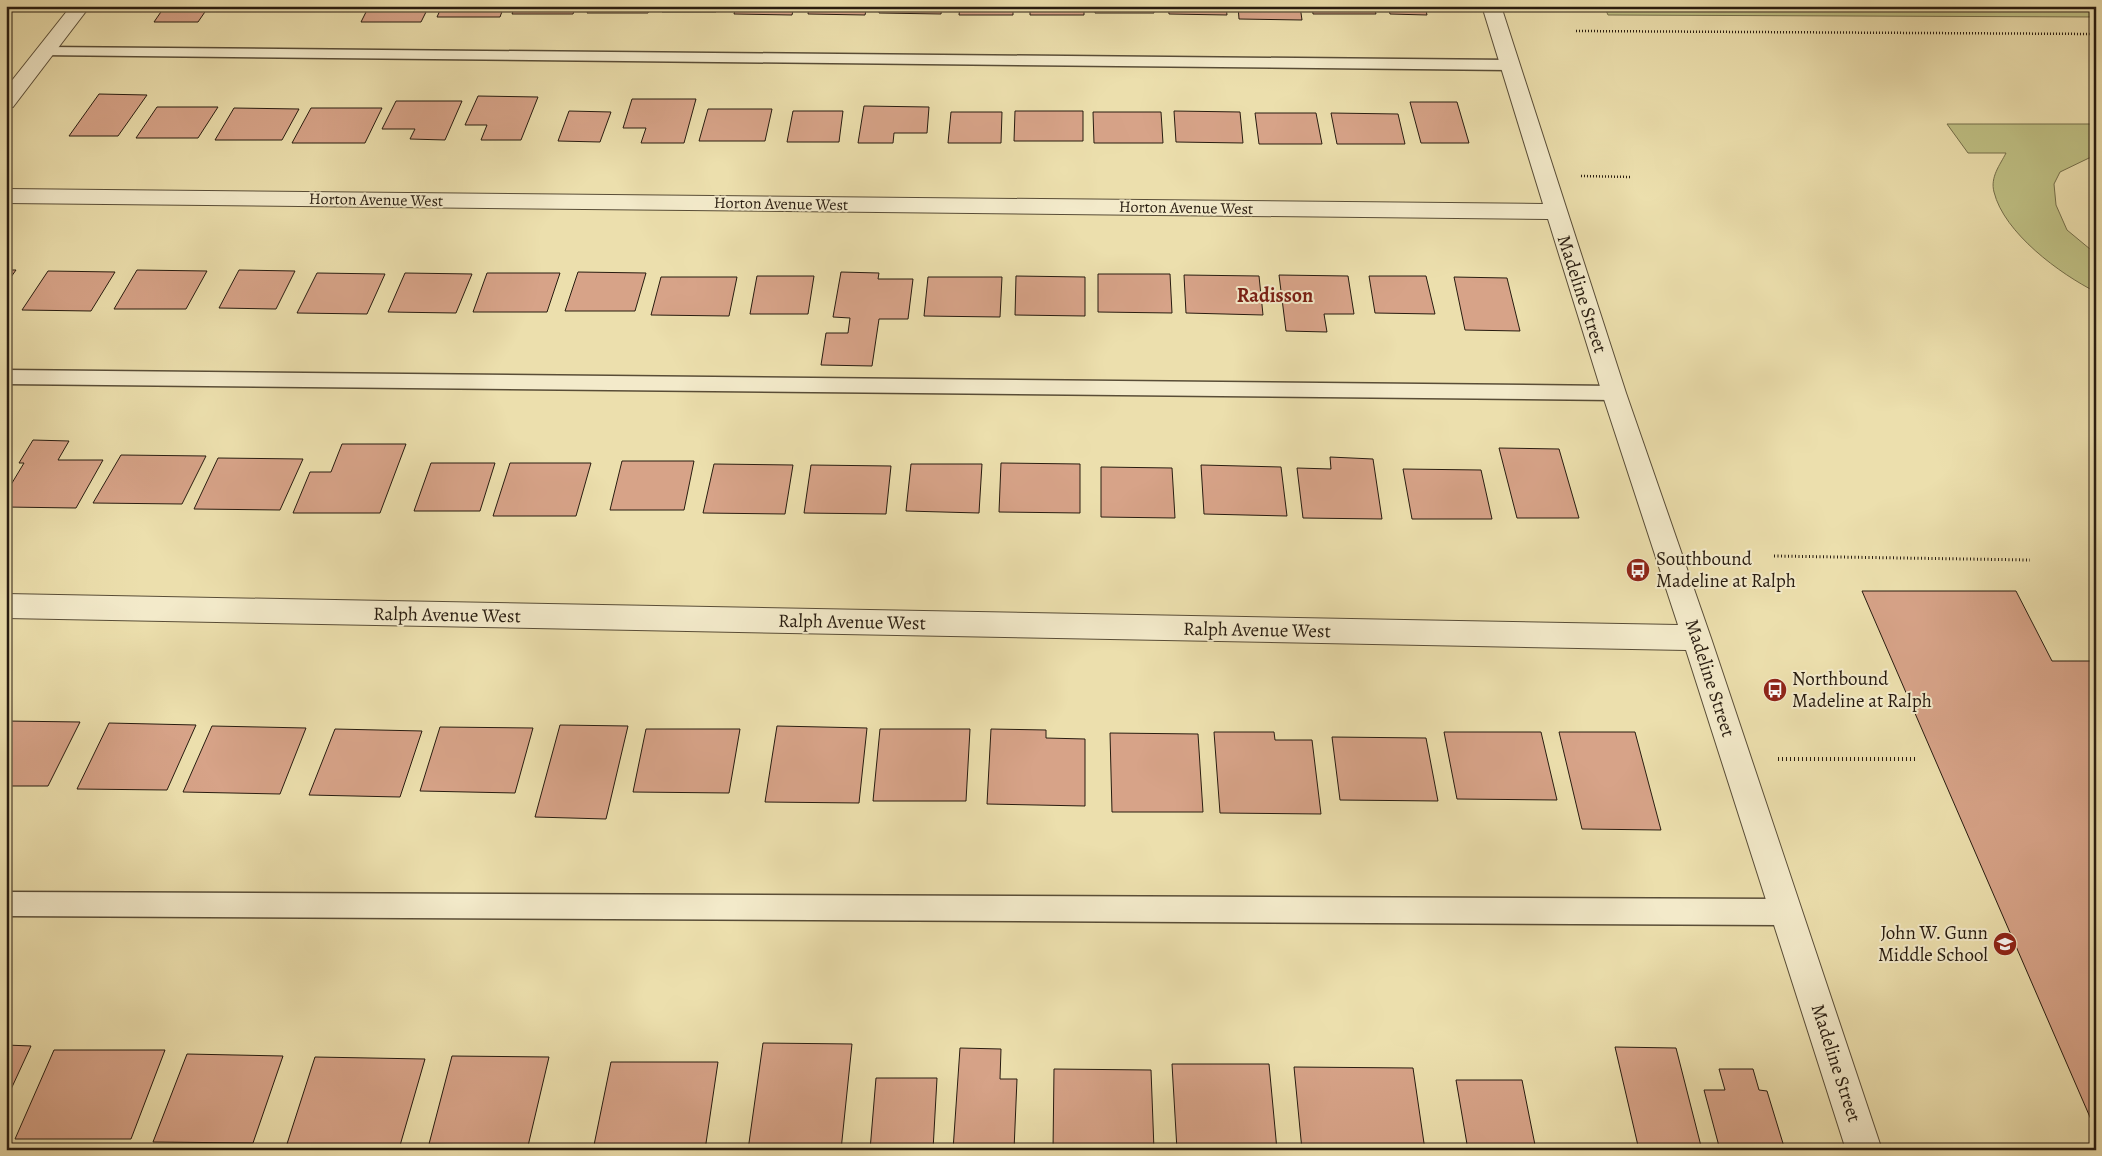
<svg xmlns="http://www.w3.org/2000/svg" width="2102" height="1156" viewBox="0 0 2102 1156" font-family="Alegreya,serif">
<style>
.green{fill:#bfc084;stroke:#746e4a}
.building{fill:#d7a388;stroke:#281c10}
.lines{fill:none;stroke-linecap:round;stroke-linejoin:round}
.service-casing{stroke:#594d37;stroke-width:3}
.minor-casing{stroke:#594d37;stroke-width:2}
.path-far2{stroke:#281c10;stroke-width:2.5;stroke-dasharray:1 2;stroke-linecap:butt}
.path-far1{stroke:#281c10;stroke-width:3;stroke-dasharray:1 2.5;stroke-linecap:butt}
.path{stroke:#281c10;stroke-width:4;stroke-dasharray:1 3;stroke-linecap:butt}
.service{fill:#f3eaca;fill-rule:evenodd}
.minor{fill:#f3eaca;fill-rule:evenodd}
.labels{text-anchor:middle;dominant-baseline:central;stroke-width:4;stroke-linejoin:round;paint-order:stroke}
.far-street-label{font-size:16px;fill:#281c10;stroke:#f3eaca}
.street-label{font-size:19px;fill:#281c10;stroke:#f3eaca}
.poi-label{font-size:19px;fill:#281c10;stroke:#f3eaca;text-anchor:start}
.neighbourhood-label{font-size:20px;font-weight:bold;fill:#7a1f14;stroke:#f3eaca}
</style>
<rect width="100%" height="100%" fill="#ecdfad"/>
<filter id="stains"><feTurbulence type="fractalNoise" baseFrequency=".004" numOctaves="4"/><feColorMatrix values="0 0 0 0 .2 0 0 0 0 .09 0 0 0 0 .02 0 0 0 .5 -.17"/></filter>
<radialGradient id="worn" r=".72"><stop offset=".6" stop-color="#630" stop-opacity="0"/><stop offset="1" stop-color="#630" stop-opacity=".3"/></radialGradient>
<path class="green" d="M1604,6H2096V17L1608,15Z
M1947,124H2096V158H2089L2060,172L2054,184L2056,205L2067,230L2096,254V292C2060,274 2004,233 1994,192C1990,177 2000,165 2006,153H1968Z"/>
<path class="building" d="M165,6H209L198,22H154Z
M230,6H283L279,11H227Z
M295,6H356L353,11L293,10Z
M369,6H429L421,22H361Z
M442,6H504L500,17H437Z
M515,6H576L573,14H512Z
M590,6H651L648,13H587Z
M664,6H717L716,12H662Z
M736,6H794L792,15L734,14Z
M809,6H867L865,15L808,14Z
M880,6H942L941,14L879,13Z
M960,6H1013V15H959Z
M1030,6H1084V15H1030Z
M1095,6H1153L1154,13H1095Z
M1168,6H1226L1227,15L1169,14Z
M1238,6H1300L1302,20L1239,19Z
M1312,6H1374L1376,14H1313Z
M1388,6H1425L1427,15L1390,14Z
M99,94L147,95L118,136H69Z
M478,96L538,97L521,140H481L487,125H465Z
M632,99H696L684,143H641L646,128H623Z
M396,101H462L445,140L410,139L415,129H382Z
M1410,102H1457L1469,143H1421Z
M864,106L929,107L927,133H894L893,143H858Z
M157,107H218L198,138H136Z
M234,108L299,109L282,140H215Z
M311,108H382L365,143H292Z
M708,109H772L765,141H699Z
M569,111L611,112L600,142L558,141Z
M793,111H843L839,142H787Z
M1015,111H1083V141H1014Z
M1174,111L1240,112L1243,143L1176,142Z
M951,112H1002L1001,143H948Z
M1093,112H1161L1163,143H1094Z
M1255,113H1316L1322,144H1259Z
M1331,113L1398,114L1405,144H1337Z
M6,270H16L6,284Z
M137,270L207,271L186,309H114Z
M239,270L295,271L276,309L219,308Z
M48,271L115,272L91,311L22,310Z
M578,272L646,273L635,311H565Z
M841,272L879,273L878,279H913L908,319H879L872,366L821,365L826,333H848L850,318L833,317Z
M317,273L385,274L367,314L297,313Z
M405,273L472,274L456,313L388,312Z
M487,273H560L547,312H473Z
M1098,274H1170L1172,313L1098,312Z
M1184,275L1259,276L1263,315L1186,313Z
M1279,275L1348,276L1354,314H1324L1327,332L1286,331Z
M757,276H814L808,314H750Z
M1016,276L1085,277V316L1015,315Z
M1369,276H1426L1435,314L1375,313Z
M661,277H737L729,316L651,315Z
M928,277H1002L1000,317L924,316Z
M1454,277L1507,278L1520,331L1465,330Z
M33,440L69,441L58,460H103L76,508L6,507V493L24,463H19Z
M342,444H406L380,513H293L310,472H331Z
M1499,448L1559,449L1579,518H1517Z
M121,455L206,456L182,504L93,503Z
M1330,457L1373,459L1382,519L1303,518L1297,468L1331,469Z
M218,458L303,459L280,510L194,509Z
M622,461H694L684,510H610Z
M431,463H495L480,511H414Z
M510,463H591L576,516H493Z
M1001,463L1080,464V513L999,512Z
M714,464L793,465L785,514L703,513Z
M911,464H982L979,513L906,511Z
M811,465L891,466L886,514L804,513Z
M1201,465L1281,467L1287,516L1204,514Z
M1101,467L1172,468L1175,518L1101,517Z
M1403,469L1481,470L1492,519H1412Z
M1862,591H2016L2052,661H2096V1131Z
M6,721L80,722L48,786H6Z
M109,723L196,725L167,790L77,789Z
M560,725L628,726L606,819L535,817Z
M212,726L306,728L280,794L183,792Z
M777,726L867,728L859,803L765,802Z
M440,727L533,728L515,793L420,791Z
M335,729L422,731L400,797L309,795Z
M646,729H740L729,793L633,792Z
M880,729H970L966,801H873Z
M991,729L1046,730V738L1085,739V806L987,804Z
M1214,732H1274L1275,740H1312L1321,814L1220,813Z
M1444,732H1541L1557,800L1457,799Z
M1559,732H1635L1661,830L1582,829Z
M1110,733L1198,734L1203,812H1112Z
M1332,737L1426,738L1438,801L1340,800Z
M763,1043L852,1044L841,1150H748Z
M6,1045L31,1046L6,1100Z
M1615,1047L1676,1048L1702,1150H1639Z
M960,1048L1001,1049L1000,1079H1017L1014,1150H953Z
M54,1050H165L131,1139H15Z
M187,1054L283,1056L253,1143L153,1142Z
M452,1056L549,1057L528,1146L429,1144Z
M315,1057L425,1059L399,1149L286,1147Z
M611,1062H718L705,1150H593Z
M1172,1064H1269L1277,1150H1177Z
M1294,1067L1413,1068L1425,1150H1302Z
M1054,1069L1151,1070L1154,1150H1053Z
M1719,1069H1753L1759,1090L1767,1091L1785,1150H1720L1704,1090H1725Z
M876,1078H937L933,1150H870Z
M1456,1080H1522L1536,1150H1468Z"/>
<g class="lines">
<g class="service-casing">
<path id="service" d="M45,47L1510,60L1515,62L1518,65L1515,68L1510,70L40,55L37,52L40,49Z
M6,370L1614,386L1621,388L1624,393L1621,398L1614,400L6,384Z
M6,892L1786,899L1795,903L1799,912L1795,921L1786,925L6,916Z"/>
</g>
<g class="minor-casing">
<path id="minor" d="M71,6H90L13,107L6,108V88Z
M1482,6H1501L1626,393L1711,638L1882,1150H1846L1686,650L6,618V594L1678,625L1602,393L1548,219L6,203V189L1543,204Z"/>
</g>
<path class="path-far2" d="M1576,31L2096,34
M1581,176L1631,177"/>
<path class="path-far1" d="M1774,556L2030,560"/>
<path class="path" d="M1778,759H1918"/>
<use href="#service" class="service"/>
<use href="#minor" class="minor"/>
</g>
<defs>
<g id="bus-disc" transform="scale(1.25)"><circle r="9.5" fill="#8f2418" stroke="#f3eaca"/><path d="M-5-6H5V4H4V6H2V4H-2V6H-4V4H-5ZM-3.5-4V0h7V-4ZM-3.5 1.2v1.5H-2V1.2ZM2 1.2v1.5H3.5V1.2Z" fill="#fff"/></g>
<g id="school-disc" transform="scale(1.25)"><circle r="9.5" fill="#8f2418" stroke="#f3eaca"/><path d="M0-5L7-2L0 1L-7-2ZM-4 1L0 2.5L4 1V4Q0 6-4 4Z" fill="#fff"/></g>
</defs>
<g fill-rule="evenodd">
<use href="#bus-disc" x="1638" y="570"/>
<use href="#bus-disc" x="1775" y="690"/>
<use href="#school-disc" x="2005" y="944"/>
</g>
<g class="labels">
<g class="far-street-label">
<text transform="translate(376 200) rotate(1)">Horton Avenue West</text>
<text transform="translate(781 204) rotate(1)">Horton Avenue West</text>
<text transform="translate(1186 208) rotate(1)">Horton Avenue West</text>
</g>
<g class="street-label">
<text transform="translate(1582 294) rotate(72)">Madeline Street</text>
<text transform="translate(447 615) rotate(1)">Ralph Avenue West</text>
<text transform="translate(852 622) rotate(1)">Ralph Avenue West</text>
<text transform="translate(1257 630) rotate(1)">Ralph Avenue West</text>
<text transform="translate(1710 678) rotate(72)">Madeline Street</text>
<text transform="translate(1836 1063) rotate(72)">Madeline Street</text>
</g>
<g class="poi-label">
<text x="1656" y="559">Southbound<tspan x="1656" dy="22">Madeline at Ralph</tspan></text>
<text x="1792" y="679">Northbound<tspan x="1792" dy="22">Madeline at Ralph</tspan></text>
<text x="1988" y="933" text-anchor="end">John W. Gunn<tspan x="1988" dy="22">Middle School</tspan></text>
</g>
<g class="neighbourhood-label">
<text x="1275" y="295">Radisson</text>
</g>
</g>
<rect width="2102" height="1156" fill="none" stroke="#ecdfad" stroke-width="25"/>
<rect x="8" y="8" width="2087" height="1141" fill="none" stroke="#281c10" stroke-width="2.5"/>
<rect x="12" y="12" width="2077" height="1131" fill="none" stroke="#281c10"/>
<rect width="100%" height="100%" filter="url(#stains)"/>
<rect width="100%" height="100%" fill="url(#worn)"/>
</svg>
